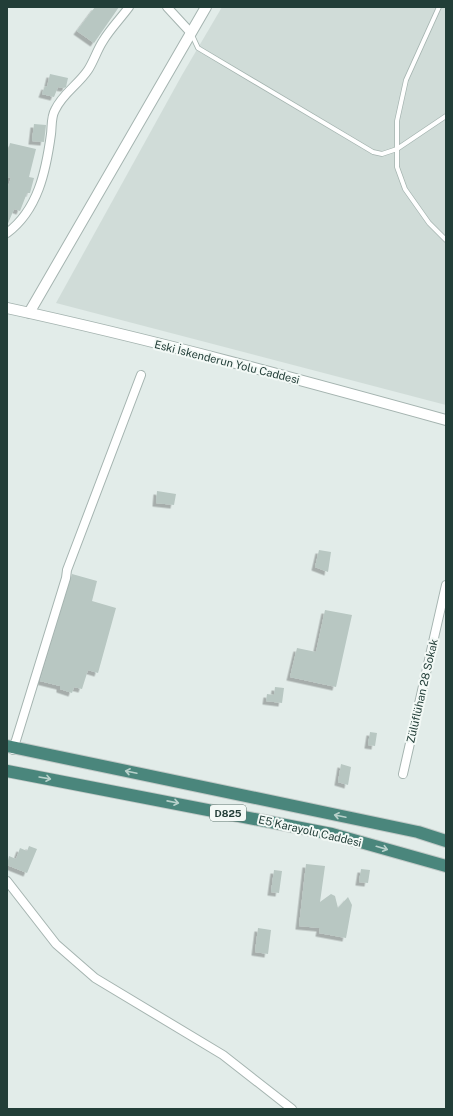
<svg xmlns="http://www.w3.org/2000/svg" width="453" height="1116" viewBox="0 0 453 1116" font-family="'Public Sans',sans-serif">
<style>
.built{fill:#d0dcd8}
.building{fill:#b8c7c2;filter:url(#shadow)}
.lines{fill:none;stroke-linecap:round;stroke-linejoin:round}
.service-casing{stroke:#a5b4b0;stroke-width:5.5}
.minor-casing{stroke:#a5b4b0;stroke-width:10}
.tertiary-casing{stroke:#a5b4b0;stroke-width:12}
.trunk-casing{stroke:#c1c9c7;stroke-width:14}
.service{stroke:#fff;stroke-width:4}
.minor{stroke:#fff;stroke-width:8}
.tertiary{stroke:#fff;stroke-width:10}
.trunk{stroke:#4a867c;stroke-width:12}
.oneway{stroke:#b8d1cb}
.labels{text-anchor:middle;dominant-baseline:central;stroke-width:4;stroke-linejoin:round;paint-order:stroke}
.shield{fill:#f3f9f6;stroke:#617671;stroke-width:1}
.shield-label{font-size:10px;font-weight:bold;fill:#223e38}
.street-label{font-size:11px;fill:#223e38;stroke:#f3f9f6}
</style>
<defs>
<filter id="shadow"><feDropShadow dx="-3.5" dy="3.5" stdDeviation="0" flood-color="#0004"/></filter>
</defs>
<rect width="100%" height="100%" fill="#e2ece9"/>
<path class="built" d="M222,7H446V405L56,303L182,75Z"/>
<path class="building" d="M95,7H119L94,43L77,31Z
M50,74L68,78L66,87L64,88L58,87L54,97L42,94L45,86L47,87Z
M34,124L46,125L44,142L32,141Z
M10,143L36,149L29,177L34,178L30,193H27L20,211L14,209L7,226V189L11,178L7,177V154Z
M157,491L176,494L174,505L156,503Z
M319,550L331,552L328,572L315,567Z
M72,574L97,581L92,601L116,608L98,673L88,670L82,689L74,687L72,693L60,689V686L40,681Z
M325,610L352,615L336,687L290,677L297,648L316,652Z
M275,687L284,688L282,703L266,701L267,694L274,695Z
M370,732L377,733L375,746L368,745Z
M341,764L351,767L348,785L338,782Z
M29,846L37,849L27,873L7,865L9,856L16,859L20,848L27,851Z
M306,864L325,866L320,902L331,894L335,896L338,908L348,897L352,905L346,938L319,933L320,928L299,926Z
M361,869L370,870L368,883L359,882Z
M274,870L282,871L279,893L271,892Z
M258,928L271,930L268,954L255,952Z"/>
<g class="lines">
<g class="service-casing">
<path id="service" d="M439,7L406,80L397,121V167L405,189L429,223L446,240
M192,35L198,48L373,152L382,154L397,149L446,116"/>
</g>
<g class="minor-casing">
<path id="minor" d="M167,7L191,33
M7,233C38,210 46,171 51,134C52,126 51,117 55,110C63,93 78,85 88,70C94,61 97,50 103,41C110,29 121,18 129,7
M13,750L66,578L67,570L141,375
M403,774L446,585
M7,881L56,944L95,978L223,1055L292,1109"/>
</g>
<g class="tertiary-casing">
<path id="tertiary" d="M7,308C155,340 301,380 446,420
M29,313L206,7"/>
</g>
<g class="trunk-casing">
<path id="trunk" d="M7,746L418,832L446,841
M7,771L332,834L446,866"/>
</g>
<use href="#service" class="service"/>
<use href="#minor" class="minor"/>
<use href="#tertiary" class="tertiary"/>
<use href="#trunk" class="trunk"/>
</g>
<defs><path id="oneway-shaft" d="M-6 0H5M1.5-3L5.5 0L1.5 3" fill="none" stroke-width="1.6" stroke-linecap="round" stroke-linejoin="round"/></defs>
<g class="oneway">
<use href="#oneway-shaft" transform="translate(131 772) rotate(-168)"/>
<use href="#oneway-shaft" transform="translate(45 778) rotate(10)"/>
<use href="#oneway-shaft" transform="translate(173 802) rotate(11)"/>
<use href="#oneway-shaft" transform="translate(340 816) rotate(-168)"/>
<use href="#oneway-shaft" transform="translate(382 848) rotate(16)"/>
</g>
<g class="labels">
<rect class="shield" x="210" y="805" width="36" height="16" rx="3"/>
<g class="shield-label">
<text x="228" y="813">D825</text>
</g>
<g class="street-label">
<text transform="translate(227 362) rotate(14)">Eski İskenderun Yolu Caddesi</text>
<text transform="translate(422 691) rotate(-77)">Zülüflühan 28 Sokak</text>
<text transform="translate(310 831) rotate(13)">E5 Karayolu Caddesi</text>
</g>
</g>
<rect width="453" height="1116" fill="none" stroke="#223e38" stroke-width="16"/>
</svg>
